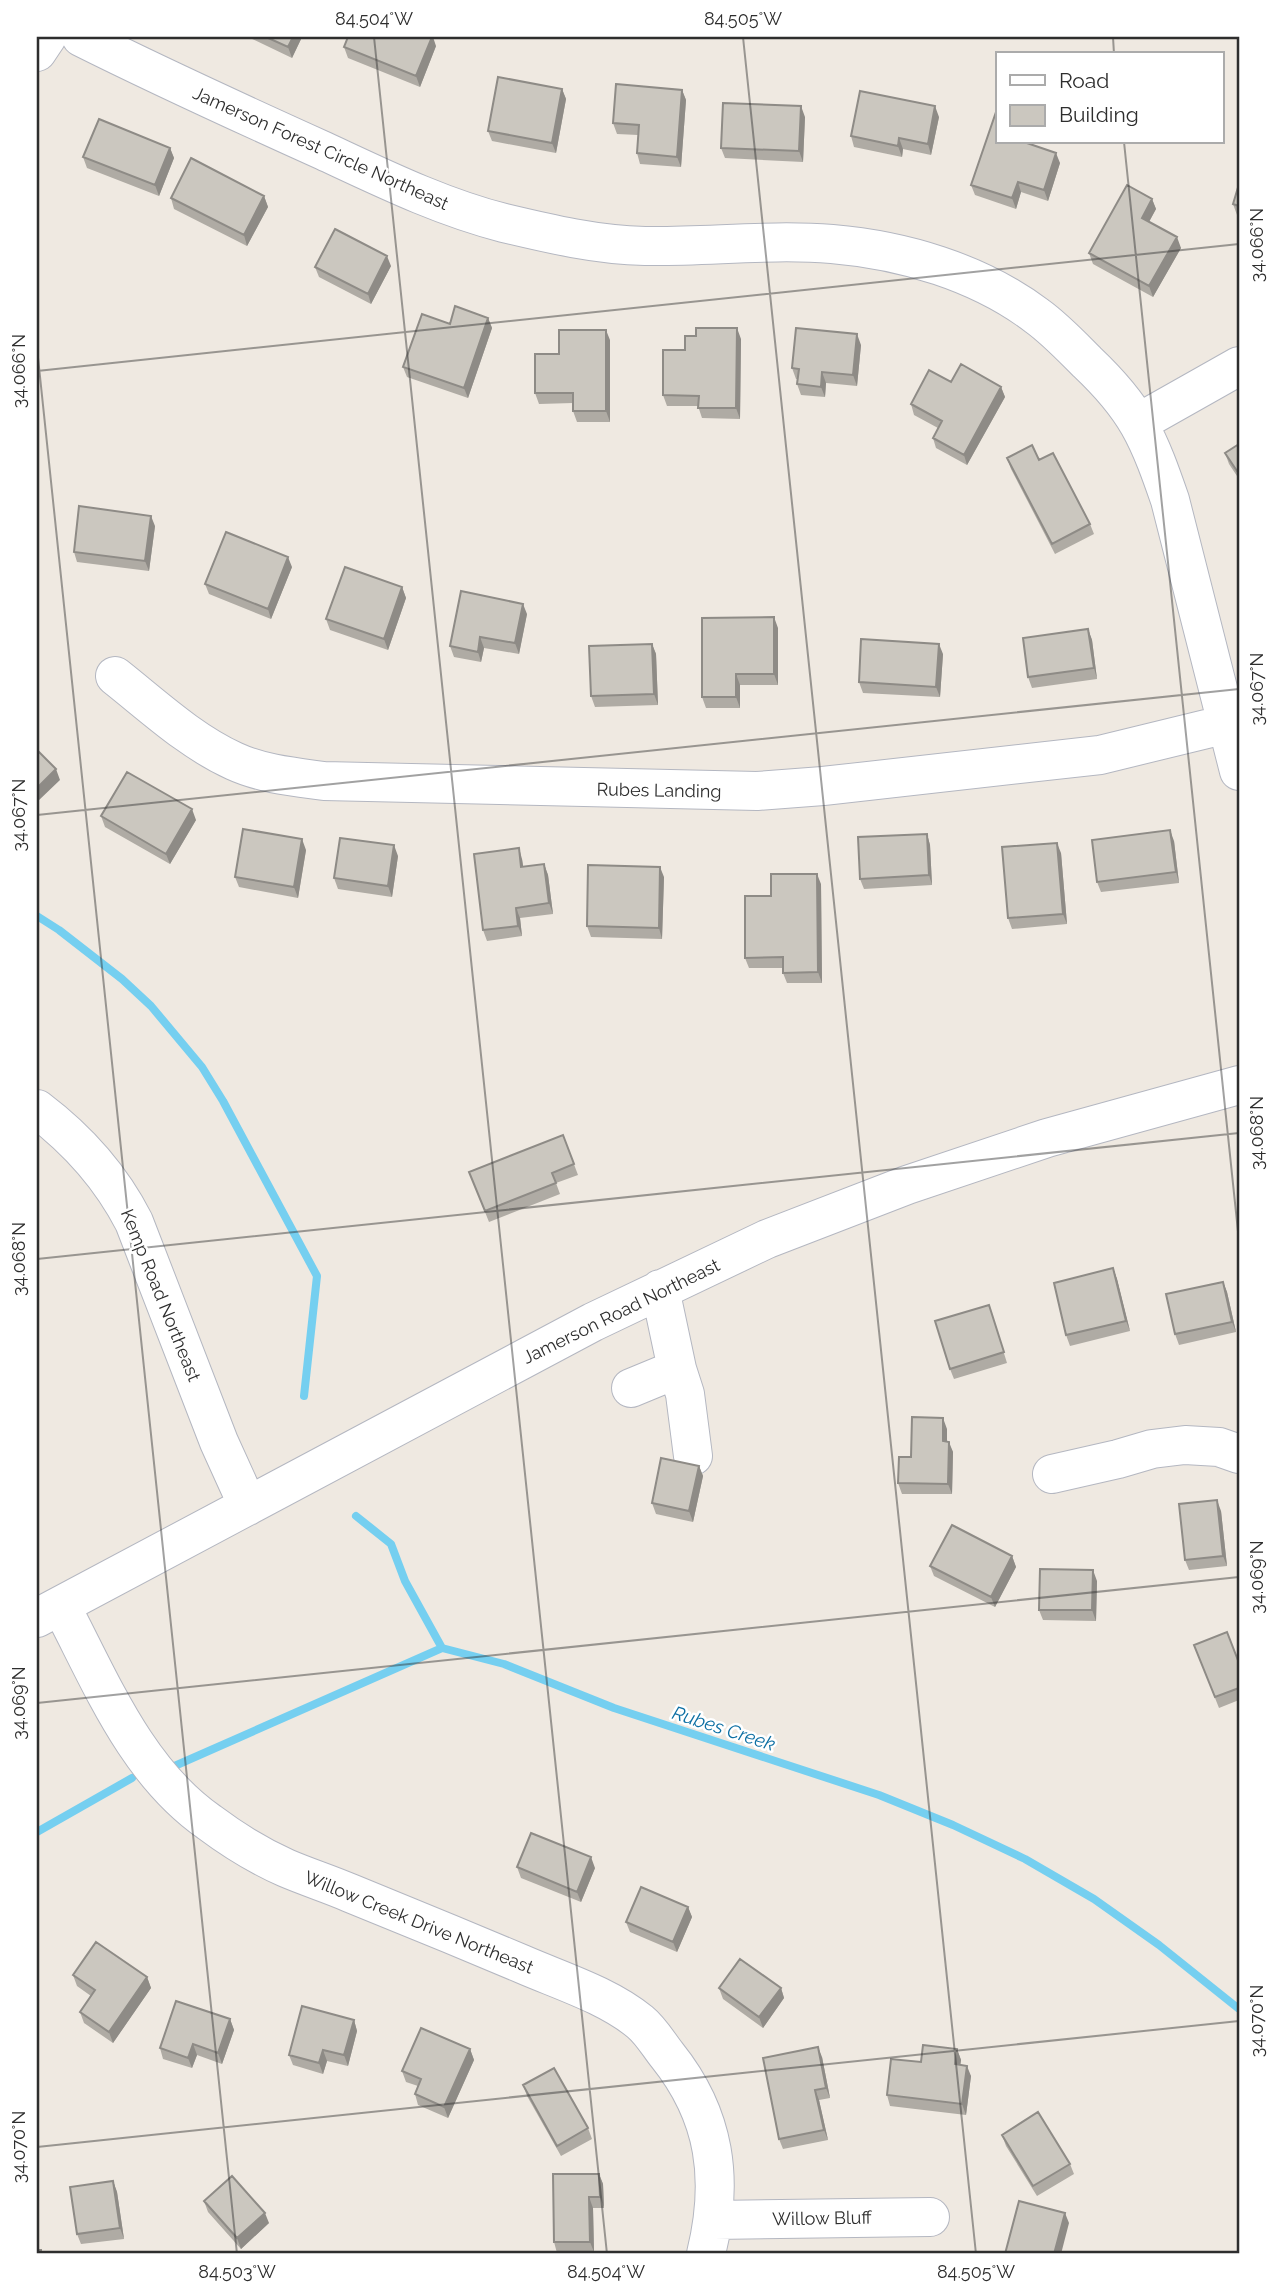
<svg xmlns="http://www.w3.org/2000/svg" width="1276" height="2291" viewBox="0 0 1276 2291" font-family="Raleway,sans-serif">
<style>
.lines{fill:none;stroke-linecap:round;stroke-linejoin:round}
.stream{stroke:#75cff0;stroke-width:8}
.minor-casing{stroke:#b4b7c1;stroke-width:40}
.minor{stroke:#fff;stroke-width:38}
.wall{fill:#afaba4}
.shaded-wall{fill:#8e8b86}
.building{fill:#cbc7bf;stroke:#8e8b86;stroke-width:2}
.ticks{fill:none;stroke:#2e2e2e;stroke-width:2;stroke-opacity:0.45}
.labels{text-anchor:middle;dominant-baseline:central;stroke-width:5;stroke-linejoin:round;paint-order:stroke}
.street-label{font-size:18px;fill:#2e2e2e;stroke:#fff}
.water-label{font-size:19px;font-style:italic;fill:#0d6fa3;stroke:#fff}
.neatline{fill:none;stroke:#2e2e2e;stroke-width:2.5}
.ticks-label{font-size:18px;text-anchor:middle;fill:#2e2e2e}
</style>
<rect width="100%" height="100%" fill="#efe9e1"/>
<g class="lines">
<path class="stream" d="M37,916L59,930L122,979L151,1006L202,1067L223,1101L317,1276L304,1396
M356,1516L391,1544L405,1581L442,1648
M170,1768L442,1648L504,1664L614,1708L879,1795L953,1825L1025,1859L1094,1899L1159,1945L1239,2009
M37,1832L132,1778"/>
<g class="minor-casing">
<path id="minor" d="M81,37C161,77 242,114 324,151C382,178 441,207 504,223C550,234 597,245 645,246C707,247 770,239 832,244C903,250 979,272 1037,316C1055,329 1071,346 1087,362C1106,380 1126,402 1139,425C1152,448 1161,474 1170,500L1239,771
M37,52L47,37
M1138,423L1239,366
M115,676C153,706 190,741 234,761C262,774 294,777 324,781L757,791L823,786L1100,755L1227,724
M37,1109C78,1140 111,1177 134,1222L219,1442L248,1506
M677,1369L685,1394L693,1456
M631,1388L677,1369L660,1289
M1052,1474L1118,1459L1152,1449L1185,1445L1219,1447L1239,1454
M61,1606C101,1682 136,1771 209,1822C233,1840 259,1856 286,1868C307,1877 329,1884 350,1893C407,1916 465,1940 522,1964C561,1981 607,1995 640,2022C651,2031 659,2045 667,2055C716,2116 724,2180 706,2254
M37,1618L593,1322L767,1239L907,1185L1047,1138L1239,1085
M714,2220L930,2217"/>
</g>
<use href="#minor" class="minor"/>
</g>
<path class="wall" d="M248,37H302L292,58Z
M436,46L420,87L348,58L344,47Z
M562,89L566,99L556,153L492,141L488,131Z
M682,90L686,100L681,167L640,164L637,153L638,135L617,134L613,123Z
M805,117L803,162L725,158L721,148Z
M939,117L931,155L903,149L902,157L854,147L851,136Z
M1031,145L1060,163L1048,201L1021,192L1016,209L975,195L971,185Z
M170,148L174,158L159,196L87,168L83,157Z
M1239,184V215H1237L1233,204Z
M264,196L268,207L247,246L174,209L171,198Z
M1152,199L1156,209L1149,222L1181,248L1153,297L1093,264L1089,253Z
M391,266L371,304L319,277L315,267Z
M488,318L492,328L468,398L407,377L403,367Z
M741,339L740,419L702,418L698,406H667L663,395L685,350Z
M610,340V422H577L573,411V403L539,404L535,393L559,354Z
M861,345L857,386L826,383L825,397L801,395L797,384V379H796L792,368Z
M951,382L1001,387L1005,397L967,465L936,448L933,438L938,428L914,415L911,404Z
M1239,444V479L1229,464L1225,453Z
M1007,458L1039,460L1090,524L1094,534L1055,554L1011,469Z
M155,526L149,571L77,562L74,552Z
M292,567L271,619L209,594L205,584Z
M402,587L406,598L388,650L330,630L326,619Z
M527,614L519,654L484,648L481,662L454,657L450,646Z
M778,628V685H740V708H706L702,697Z
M1088,629L1092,640L1097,679L1032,688L1028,677Z
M652,644L656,654L658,705L595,707L591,696Z
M943,654L940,697L863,693L859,682Z
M101,816L196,820L170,864L105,827Z
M927,834L930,845L932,885L864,889L860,879Z
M1174,841L1179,883L1101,892L1097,882Z
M306,850L298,898L239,887L235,877Z
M1061,853L1067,924L1012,929L1008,918Z
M398,856L392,897L338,889L334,878Z
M522,859L523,867L544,864L548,875L553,914L520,918L522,936L487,941L483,930Z
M664,877L662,939L591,937L587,926Z
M821,884L822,983H787L783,973V968H749L745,958L771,896Z
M563,1135L578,1175L556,1183L560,1194L489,1222L469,1172Z
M1113,1268L1117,1279L1130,1331L1070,1346L1066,1335Z
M1223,1282L1227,1292L1236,1332L1179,1345L1175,1334Z
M989,1305L1007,1363L954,1379L950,1369Z
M947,1429V1441L953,1452L952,1494H902L898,1483L911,1457Z
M699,1466L703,1476L693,1522L656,1514L652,1503Z
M1221,1511L1227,1566L1189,1570L1185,1560Z
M1012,1556L1016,1567L995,1607L934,1576L930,1566Z
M1097,1581L1096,1621L1043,1620L1039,1610Z
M1194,1645L1239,1663V1700L1219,1708Z
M517,1867L595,1868L581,1902L521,1878Z
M688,1907L692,1917L677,1952L630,1932L626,1922Z
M73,1975L147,1977L151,1988L113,2043L84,2023L80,2012L91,1996L77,1986Z
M719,1988H781L784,1998L763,2028L723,1999Z
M230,2019L234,2030L222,2064L197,2055L192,2068L163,2059L160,2048Z
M354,2020L357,2031L348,2066L327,2061L323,2074L293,2065L289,2055Z
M470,2049L474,2060L448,2118L418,2105L415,2094L418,2086L406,2082L402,2071Z
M957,2049L961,2060L960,2065L971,2076L966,2115L890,2106L887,2095Z
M822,2057L830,2098L819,2100L828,2140L783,2149L779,2139Z
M523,2085L588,2128L592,2139L561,2156L527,2096Z
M1002,2135L1070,2164L1074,2174L1037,2196L1006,2146Z
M599,2174L603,2184L604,2208H593L594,2252L557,2253L554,2242Z
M113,2181L117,2192L124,2239L81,2244L77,2234Z
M204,2201L269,2223L241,2249L208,2212Z"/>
<path class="shaded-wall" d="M293,37H302L292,58L288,47Z
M432,37H433L436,46L420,87L416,76Z
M562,89L566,99L556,153L552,143Z
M682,90L686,100L681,167L677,157Z
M801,106L805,117L803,162L799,151Z
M935,106L939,117L931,155L928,144Z
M899,138L903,149L902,157L898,146Z
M170,148L174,158L159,196L155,185Z
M1056,153L1060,163L1048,201L1044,190Z
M1018,182L1021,192L1016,209L1012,198Z
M264,196L268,207L247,246L244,235Z
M1152,199L1156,209L1145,229L1142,218Z
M1177,237L1181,248L1153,297L1149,286Z
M387,256L391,266L371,304L368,294Z
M488,318L492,328L468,398L464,388Z
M737,328L741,339L740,419L736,408Z
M606,330L610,340V422L606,411Z
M857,334L861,345L857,386L853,375Z
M822,372L826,383L825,397L821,387Z
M1001,387L1005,397L967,465L964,455Z
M151,516L155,526L149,571L145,561Z
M288,557L292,567L271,619L268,609Z
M402,587L406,598L388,650L384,639Z
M523,604L527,614L519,654L515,643Z
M774,617L778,628V685L774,674Z
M1088,629L1092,640L1097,679L1094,668Z
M480,637L484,648L481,662L478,652Z
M652,644L656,654L658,705L654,694Z
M939,644L943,654L940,697L936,687Z
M736,674L740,685V708L736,697Z
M56,769L60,780L37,802V788Z
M192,809L196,820L170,864L166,854Z
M1170,830L1174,841L1179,883L1176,872Z
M927,834L930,845L932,885L929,875Z
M302,839L306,850L298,898L294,887Z
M1057,843L1061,853L1067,924L1063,914Z
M394,845L398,856L392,897L388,886Z
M519,848L522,859L525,878L521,867Z
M544,864L548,875L553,914L549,903Z
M660,867L664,877L662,939L659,928Z
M817,874L821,884L822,983L818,972Z
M516,908L520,918L522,936L518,926Z
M1113,1268L1117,1279L1130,1331L1126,1321Z
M1223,1282L1227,1292L1236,1332L1232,1322Z
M943,1418L947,1429V1452L943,1441Z
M949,1442L953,1452L952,1494L948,1484Z
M699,1466L703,1476L693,1522L689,1511Z
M1217,1500L1221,1511L1227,1566L1223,1556Z
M1012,1556L1016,1567L995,1607L991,1597Z
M1093,1570L1097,1581L1096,1621L1092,1610Z
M591,1857L595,1868L581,1902L577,1892Z
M688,1907L692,1917L677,1952L673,1942Z
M147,1977L151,1988L113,2043L109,2032Z
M781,1988L784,1998L763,2028L759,2017Z
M230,2019L234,2030L222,2064L218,2053Z
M354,2020L357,2031L348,2066L344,2055Z
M193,2044L197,2055L192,2068L188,2058Z
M818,2047L822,2057L830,2098L826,2088Z
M470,2049L474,2060L448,2118L444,2107Z
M957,2049L961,2060L959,2075L955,2064Z
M323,2050L327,2061L323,2074L319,2063Z
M967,2066L971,2076L966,2115L962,2104Z
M815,2090L819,2100L828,2140L824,2130Z
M599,2174L603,2184L604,2208L600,2197Z
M113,2181L117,2192L124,2239L120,2228Z
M589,2197L593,2208L594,2252L590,2242Z
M265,2213L269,2223L241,2249L237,2238Z
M1065,2213L1069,2223L1061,2254H1054Z"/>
<path class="building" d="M266,37H293L288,47Z
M348,37H432L416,76L344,47Z
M498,77L562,89L552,143L488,131Z
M616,84L682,90L677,157L637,153L639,125L613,123Z
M860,91L935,106L928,144L899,138L898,146L851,136Z
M723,103L801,106L799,151L721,148Z
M996,112H998V142H1024L1056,153L1044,190L1018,182L1012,198L971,185Z
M99,119L170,148L155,185L83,157Z
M191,158L264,196L244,235L171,198Z
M1239,184V206L1233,204Z
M1127,185L1152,199L1142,218L1177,237L1149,286L1089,253Z
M335,229L387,256L368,294L315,267Z
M455,306L488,318L464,388L403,367L422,314L450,324Z
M696,328H737L736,408H698L699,396L663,395V350H685V336H696Z
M796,328L857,334L853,375L822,372L821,387L797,384L799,369L792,368Z
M559,330H606V411H573V393H535V354H559Z
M961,364L1001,387L964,455L933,438L942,421L911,404L929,370L951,382Z
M1239,444V474L1225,453Z
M1032,445L1039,460L1053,453L1090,524L1052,544L1007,458Z
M79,506L151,516L145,561L74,552Z
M226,532L288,557L268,609L205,584Z
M345,567L402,587L384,639L326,619Z
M461,591L523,604L515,643L480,637L478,652L450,646Z
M774,617V674H736V697H702V618Z
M1088,629L1094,668L1028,677L1023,638Z
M861,639L939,644L936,687L859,682Z
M652,644L654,694L591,696L589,646Z
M37,750L56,769L37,788Z
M127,772L192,809L166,854L101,816Z
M243,829L302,839L294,887L235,877Z
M1170,830L1176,872L1097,882L1092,840Z
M927,834L929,875L860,879L858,837Z
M340,838L394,845L388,886L334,878Z
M1057,843L1063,914L1008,918L1002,847Z
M519,848L521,867L544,864L549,903L516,908L518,926L483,930L474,854Z
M588,865L660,867L659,928L587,926Z
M771,874H817L818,972L783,973V957L745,958V896H771Z
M563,1135L574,1164L552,1173L556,1183L485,1211L469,1172Z
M1113,1268L1126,1321L1066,1335L1054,1283Z
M1223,1282L1232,1322L1175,1334L1166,1294Z
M989,1305L1004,1352L950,1369L935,1321Z
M912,1417L943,1418V1441L949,1442L948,1484L898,1483L899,1457H911Z
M661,1458L699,1466L689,1511L652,1503Z
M1217,1500L1223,1556L1185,1560L1179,1504Z
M952,1525L1012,1556L991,1597L930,1566Z
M1040,1569L1093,1570L1092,1610H1039Z
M1227,1632L1239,1663V1688L1215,1697L1194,1645Z
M531,1833L591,1857L577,1892L517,1867Z
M641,1887L688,1907L673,1942L626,1922Z
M96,1942L147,1977L109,2032L80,2012L95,1990L73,1975Z
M740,1959L781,1988L759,2017L719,1988Z
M176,2001L230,2019L218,2053L193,2044L188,2058L160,2048Z
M302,2006L354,2020L344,2055L323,2050L319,2063L289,2055Z
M421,2028L470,2049L444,2107L415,2094L421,2079L402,2071Z
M923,2045L957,2049L955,2064L967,2066L962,2104L887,2095L891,2059L921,2062Z
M818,2047L826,2088L815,2090L824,2130L779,2139L763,2058Z
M554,2068L588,2128L557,2146L523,2085Z
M1038,2112L1070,2164L1033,2186L1002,2135Z
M553,2174H599L600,2197H589L590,2242H554Z
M232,2176L265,2213L237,2238L204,2201Z
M113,2181L120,2228L77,2234L70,2187Z
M1019,2201L1065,2213L1054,2254H1005Z
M37,2250H41V2254H37Z"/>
<path class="ticks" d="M374,37L607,2254M743,37L976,2254M1113,37L1114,54M1124,142L1239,1241M37,348L237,2254M37,371L1239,244M37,815L1239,689M37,1259L1239,1133M37,1703L1239,1577M37,2147L1239,2021"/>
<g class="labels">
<g class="street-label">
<text transform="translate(321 148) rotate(24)">Jamerson Forest Circle Northeast</text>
<text transform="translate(659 790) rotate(1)">Rubes Landing</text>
<text transform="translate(161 1295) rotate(68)">Kemp Road Northeast</text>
<text transform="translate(621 1311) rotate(-26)">Jamerson Road Northeast</text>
<text transform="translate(419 1922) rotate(22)">Willow Creek Drive Northeast</text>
<text transform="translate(822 2218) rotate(-1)">Willow Bluff</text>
</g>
<g class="water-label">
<text transform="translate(724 1728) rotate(18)">Rubes Creek</text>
</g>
</g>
<rect width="1276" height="2291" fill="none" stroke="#ffffff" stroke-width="77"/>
<rect x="996" y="52" width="228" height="91" fill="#ffffff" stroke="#ababab" stroke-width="2"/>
<rect x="1010" y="75" width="35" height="10" fill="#ffffff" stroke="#ababab" stroke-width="2"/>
<text x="1059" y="88" font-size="21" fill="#2e2e2e">Road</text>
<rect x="1010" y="105" width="35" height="21" fill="#cbc7bf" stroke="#ababab" stroke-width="2"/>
<text x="1059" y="122" font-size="21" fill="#2e2e2e">Building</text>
<rect x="38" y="38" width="1200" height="2214" class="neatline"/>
<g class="ticks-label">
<text x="374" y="25">84.504°W</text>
<text x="743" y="25">84.505°W</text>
<text transform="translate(1257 245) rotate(-90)" y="6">34.066°N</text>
<text transform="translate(19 371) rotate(-90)" y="6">34.066°N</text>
<text transform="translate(1257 689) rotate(-90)" y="6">34.067°N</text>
<text transform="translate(19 815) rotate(-90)" y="6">34.067°N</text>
<text transform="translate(1257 1133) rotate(-90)" y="6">34.068°N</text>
<text transform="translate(19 1259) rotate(-90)" y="6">34.068°N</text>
<text transform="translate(1257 1577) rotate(-90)" y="6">34.069°N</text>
<text transform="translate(19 1703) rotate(-90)" y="6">34.069°N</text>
<text transform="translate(1257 2021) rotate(-90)" y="6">34.070°N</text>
<text transform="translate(19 2147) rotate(-90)" y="6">34.070°N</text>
<text x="237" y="2278">84.503°W</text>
<text x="606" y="2278">84.504°W</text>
<text x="976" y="2278">84.505°W</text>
</g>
</svg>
